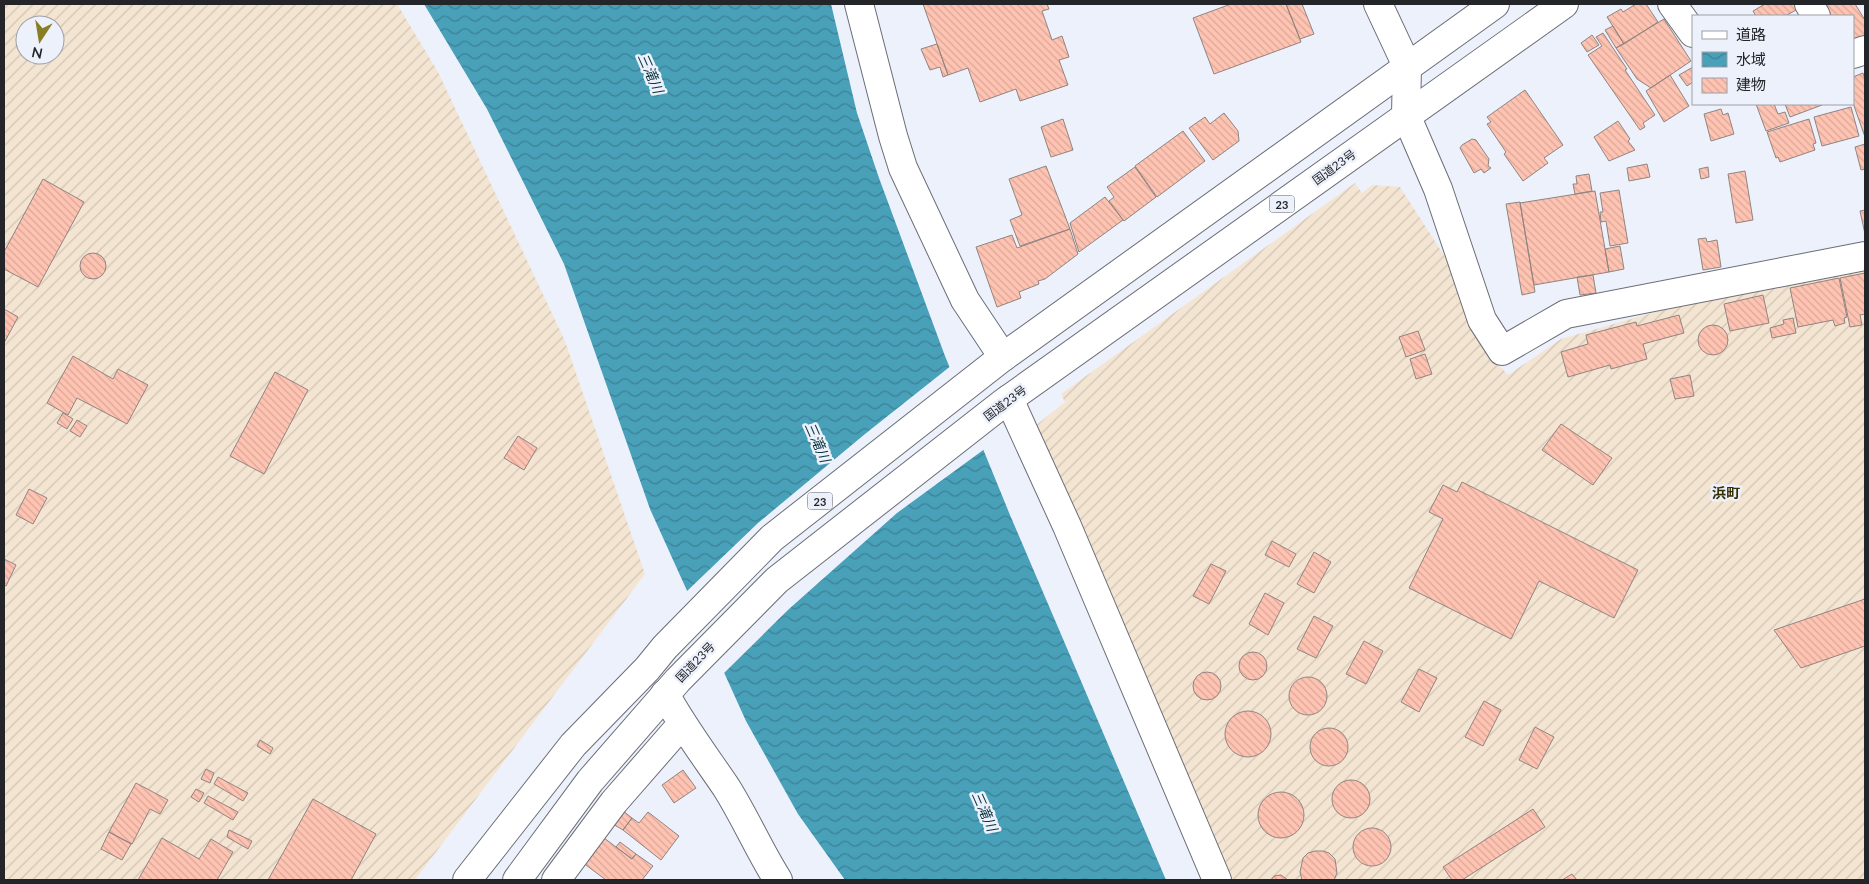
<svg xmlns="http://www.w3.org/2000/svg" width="1869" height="884" viewBox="0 0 1869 884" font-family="Lato,'Noto Sans JP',sans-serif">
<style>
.industrial{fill:url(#industrial-furrows);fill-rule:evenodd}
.water{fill:url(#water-waves)}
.pier{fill:#edf1fb}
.building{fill:url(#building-back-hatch);stroke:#908481}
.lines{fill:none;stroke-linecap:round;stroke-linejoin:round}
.street-casing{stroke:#6b6e77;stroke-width:30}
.secondary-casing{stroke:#6b6e77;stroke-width:30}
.highway-casing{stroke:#6b6e77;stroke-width:30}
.street{stroke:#fff;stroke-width:28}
.secondary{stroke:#fff;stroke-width:28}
.highway{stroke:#fff;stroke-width:28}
.labels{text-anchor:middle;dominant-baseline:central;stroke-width:5;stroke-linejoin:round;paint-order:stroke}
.shield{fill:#edf1fb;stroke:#606268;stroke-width:1}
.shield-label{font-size:11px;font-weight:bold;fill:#232529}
.street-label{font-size:12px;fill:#232529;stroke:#edf1fb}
.water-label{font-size:14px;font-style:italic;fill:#0b3540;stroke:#edf1fb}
.neighbourhood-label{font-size:14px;font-weight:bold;fill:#342f03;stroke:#edf1fb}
</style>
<defs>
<pattern id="industrial-furrows" width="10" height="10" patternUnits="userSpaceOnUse" patternTransform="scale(1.25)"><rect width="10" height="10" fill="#f4e5d2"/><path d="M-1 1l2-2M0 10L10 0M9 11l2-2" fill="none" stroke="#d1c4b4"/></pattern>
<pattern id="water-waves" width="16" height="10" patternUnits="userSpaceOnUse" patternTransform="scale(1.25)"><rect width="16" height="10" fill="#48a0b9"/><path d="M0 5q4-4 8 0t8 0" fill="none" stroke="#3c8296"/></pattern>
<pattern id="building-back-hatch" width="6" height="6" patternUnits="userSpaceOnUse" patternTransform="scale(1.25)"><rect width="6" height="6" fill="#ffc3b2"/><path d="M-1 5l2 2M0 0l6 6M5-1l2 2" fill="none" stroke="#daa799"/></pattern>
</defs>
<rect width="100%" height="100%" fill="#edf1fb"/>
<path class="industrial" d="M4,4H397L438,72L565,341L645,574L415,880H4ZM25,25H55V55H25Z
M1355,183L1362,193L1372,185L1400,187L1449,263L1483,348L1508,375L1561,339L1687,303L1865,270V880H1225L1034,427L1065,402L1061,394Z"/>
<path class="water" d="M424,4H831L857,113L879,178L945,356L1010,515L1166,880H845L798,814L746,721L650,509L564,264L487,109Z"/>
<path class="pier" d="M952,365L986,448L897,513L789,609L722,675L685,593L758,523L865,434Z"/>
<path class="building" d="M923,4H1047L1049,9L1042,11L1052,40L1062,36L1069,57L1059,60L1068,85L1020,101L1016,89L980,102L968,68L948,75Z
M1231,4H1286L1301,42L1214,74L1193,18Z
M1286,4H1302L1314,34L1300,39Z
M1636,4H1646L1658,22L1624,44L1607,17L1621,9L1623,12Z
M1765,4H1795L1798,9L1785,16H1756L1753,11Z
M1820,4H1855L1865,20V37L1853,40V16H1827Z
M1664,19L1691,61L1651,88L1637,79L1616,48Z
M1613,26L1624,44L1616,48L1605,30Z
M1603,33L1627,69L1625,70L1655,115L1643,123L1645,127L1640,130L1588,55L1602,46L1596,37Z
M1592,35L1599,45L1587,52L1581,43Z
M937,44L948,75L943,77L940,67L930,70L921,49Z
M1693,67V82L1687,86L1679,75Z
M1863,73L1865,80V137L1853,103V77Z
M1670,75L1689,106L1664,122L1646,91Z
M1525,90L1563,145L1544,158L1548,163L1523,181L1504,154L1506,152L1487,124L1491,122L1487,117Z
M1756,104H1774L1778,114L1785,112L1789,123L1766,131Z
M1785,104H1822V105L1790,117Z
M1851,107L1859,136L1822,146L1814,117Z
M1721,109L1723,115L1728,113L1734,134L1711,141L1704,114Z
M1224,113L1238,131L1239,141L1213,160L1189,128L1205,117L1210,124Z
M1063,119L1073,150L1051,157L1041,127Z
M1809,119L1816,143L1813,144L1815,150L1780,162L1778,157L1776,158L1767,132Z
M1618,121L1630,139L1628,141L1635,150L1609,161L1594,137Z
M1183,131L1205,161L1157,197L1135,166Z
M1472,139L1476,140L1489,159L1488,166L1491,168L1484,173L1481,169L1474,173L1460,148L1462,145Z
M1865,144V169L1861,170L1855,147Z
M1647,164L1650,177L1629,181L1627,168Z
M1046,166L1070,229L1020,246L1010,220L1022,215L1009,179Z
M1135,167L1156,197L1124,221L1109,201L1114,197L1107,187Z
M1708,167L1709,177L1701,179L1699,169Z
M1745,171L1753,220L1736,223L1728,174Z
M1589,174L1592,191L1575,194L1573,184H1577L1576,176Z
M43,179L84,202L38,287L4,269V252Z
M1619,190L1628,243L1610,246L1606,221L1601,222L1600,212H1603L1600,193Z
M1595,191L1609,272L1534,285L1520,203Z
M1105,197L1123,220L1079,252L1070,223Z
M1520,202L1535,292L1522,295L1506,204Z
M1865,210V234L1860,211Z
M1070,229L1078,254L1045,279L1038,281L1039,284L1019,292L1021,298L997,307L976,247L1012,235L1017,248Z
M1706,238L1707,242L1717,240L1721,267L1703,270L1698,239Z
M1620,246L1624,269L1609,272L1605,249Z
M80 266a13 13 0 1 1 26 0a13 13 0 1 1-26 0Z
M1865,273V314L1860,315L1862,325L1850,327L1840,278Z
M1593,275L1596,293L1580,295L1577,277Z
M1839,278L1847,317L1844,318L1845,323L1835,326L1833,320L1798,327L1790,288Z
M1763,295L1769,323L1730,331L1724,304Z
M4,309L18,317L4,343Z
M1679,315L1684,333L1643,344L1647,359L1611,369L1610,365L1568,377L1561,352L1588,344L1586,335L1636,322L1637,326Z
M1793,318L1796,333L1772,338L1770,328L1784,324L1783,320Z
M1698 340a15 15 0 1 1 30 0a15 15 0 1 1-30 0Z
M1418,331L1425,350L1406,357L1399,337Z
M1425,354L1432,374L1416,379L1410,359Z
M73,356L113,379L118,369L148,385L127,424L77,398L68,415L47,403Z
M275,372L308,390L264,474L230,456Z
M1690,375L1694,396L1675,399L1670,379Z
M63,413L73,419L67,429L57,423Z
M77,420L87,426L80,437L70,431Z
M1561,424L1612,458L1593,485L1542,450Z
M518,436L537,448L524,470L504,458Z
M1462,482L1638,570L1614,618L1539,581L1511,639L1409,588L1443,519L1429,512L1443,485L1457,492Z
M29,489L47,498L33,524L16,515Z
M1272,541L1296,554L1289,567L1265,555Z
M1314,552L1331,562L1314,593L1297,584Z
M4,559L16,565L6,586L4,585Z
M1211,564L1226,571L1209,604L1193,596Z
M1265,593L1284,603L1268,635L1249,624Z
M1865,599V646L1801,668L1774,630Z
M1314,616L1333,626L1316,658L1297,649Z
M1364,641L1383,651L1366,684L1346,674Z
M1239 666a14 14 0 1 1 28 0a14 14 0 1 1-28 0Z
M1419,669L1437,678L1419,712L1401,702Z
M1193 686a14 14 0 1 1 28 0a14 14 0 1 1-28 0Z
M1289 696a19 19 0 1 1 38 0a19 19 0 1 1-38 0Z
M1484,701L1501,710L1483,746L1465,737Z
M1225 734a23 23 0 1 1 46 0a23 23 0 1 1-46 0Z
M1535,727L1554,737L1537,769L1519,760Z
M1310 747a19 19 0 1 1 38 0a19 19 0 1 1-38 0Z
M260,740L273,748L270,754L257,746Z
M206,769L214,773L210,783L201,779Z
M683,770L696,788L674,803L662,785Z
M218,777L248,793L243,801L214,784Z
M1332 799a19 19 0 1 1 38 0a19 19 0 1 1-38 0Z
M136,783L168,800L160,814L150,809L132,844L109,832Z
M196,789L204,793L199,802L191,797Z
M1258 815a23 23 0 1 1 46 0a23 23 0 1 1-46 0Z
M208,796L238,812L233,820L204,803Z
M313,799L376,834L351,880H268Z
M1533,809L1545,827L1462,880H1452L1443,867Z
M623,811L632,818L623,830L613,824Z
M648,812L679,836L661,860L623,830L632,818L639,823Z
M1353 847a19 19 0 1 1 38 0a19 19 0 1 1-38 0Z
M229,830L252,841L248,849L227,837Z
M109,832L131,844L122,860L101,849Z
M162,838L199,859L211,839L233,852L217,880H138Z
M604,838L632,859L636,854L653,866L642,880H606L582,862L594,852Z
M620,842L636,854L632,859L616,847Z
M1315,851H1323L1329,853L1335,859L1337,873L1334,880H1302L1300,872L1303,858L1308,853Z
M1572,874L1577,880H1562Z
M1281,875L1288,880H1271L1274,876Z"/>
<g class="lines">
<g class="street-casing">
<path id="street" d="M859,4L893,136L903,168L965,300L1003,357
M1672,4L1693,33
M1809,4L1816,16
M1853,54L1865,50
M1406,115L1438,189L1482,320L1502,351L1566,314L1865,256
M1009,399L1067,526L1217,880
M665,694C683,727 705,756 726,787C745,817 759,850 778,880
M556,880L614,802L682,724"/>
</g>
<g class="secondary-casing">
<path id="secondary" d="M1378,4L1407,66L1406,115"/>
</g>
<g class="highway-casing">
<path id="highway" d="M467,880L573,745L647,669L665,647L772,538L1003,357L1495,4
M517,880L590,781L678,680L777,580L1002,404L1564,4"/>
</g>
<use href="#street" class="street"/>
<use href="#secondary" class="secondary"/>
<use href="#highway" class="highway"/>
</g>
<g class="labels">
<g class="shield">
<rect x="1269.5" y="195.5" width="25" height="17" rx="4"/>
<rect x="807.5" y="492.5" width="25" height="17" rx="4"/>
</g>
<g class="shield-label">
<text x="1282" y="204">23</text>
<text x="820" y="501">23</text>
</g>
<g class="street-label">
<text transform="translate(1334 167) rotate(-36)">国道23号</text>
<text transform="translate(1005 403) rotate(-37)">国道23号</text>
<text transform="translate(695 662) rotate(-46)">国道23号</text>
</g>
<g class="water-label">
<text transform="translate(651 73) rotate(66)">三滝川</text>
<text transform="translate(818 442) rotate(66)">三滝川</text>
<text transform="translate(985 811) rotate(66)">三滝川</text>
</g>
<g class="neighbourhood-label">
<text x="1726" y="492">浜町</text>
</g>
</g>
<rect width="1869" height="884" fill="none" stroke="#232529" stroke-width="10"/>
<rect x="1692" y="15" width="162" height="90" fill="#edf1fb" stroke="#9c9fa7"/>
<rect x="1702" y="31" width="25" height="8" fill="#ffffff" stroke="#9c9fa7"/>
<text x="1736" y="40" font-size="15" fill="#232529">道路</text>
<rect x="1702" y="52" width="25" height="15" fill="url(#water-waves)" stroke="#9c9fa7"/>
<text x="1736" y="65" font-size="15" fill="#232529">水域</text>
<rect x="1702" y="78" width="25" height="15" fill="url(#building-back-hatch)" stroke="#9c9fa7"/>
<text x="1736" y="90" font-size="15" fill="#232529">建物</text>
<g transform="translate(40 40) rotate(192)"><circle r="24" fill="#edf1fb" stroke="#9c9fa7"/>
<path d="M0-4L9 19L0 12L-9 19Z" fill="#887e24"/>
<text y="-8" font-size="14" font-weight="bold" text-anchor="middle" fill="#232529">N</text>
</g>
</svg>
